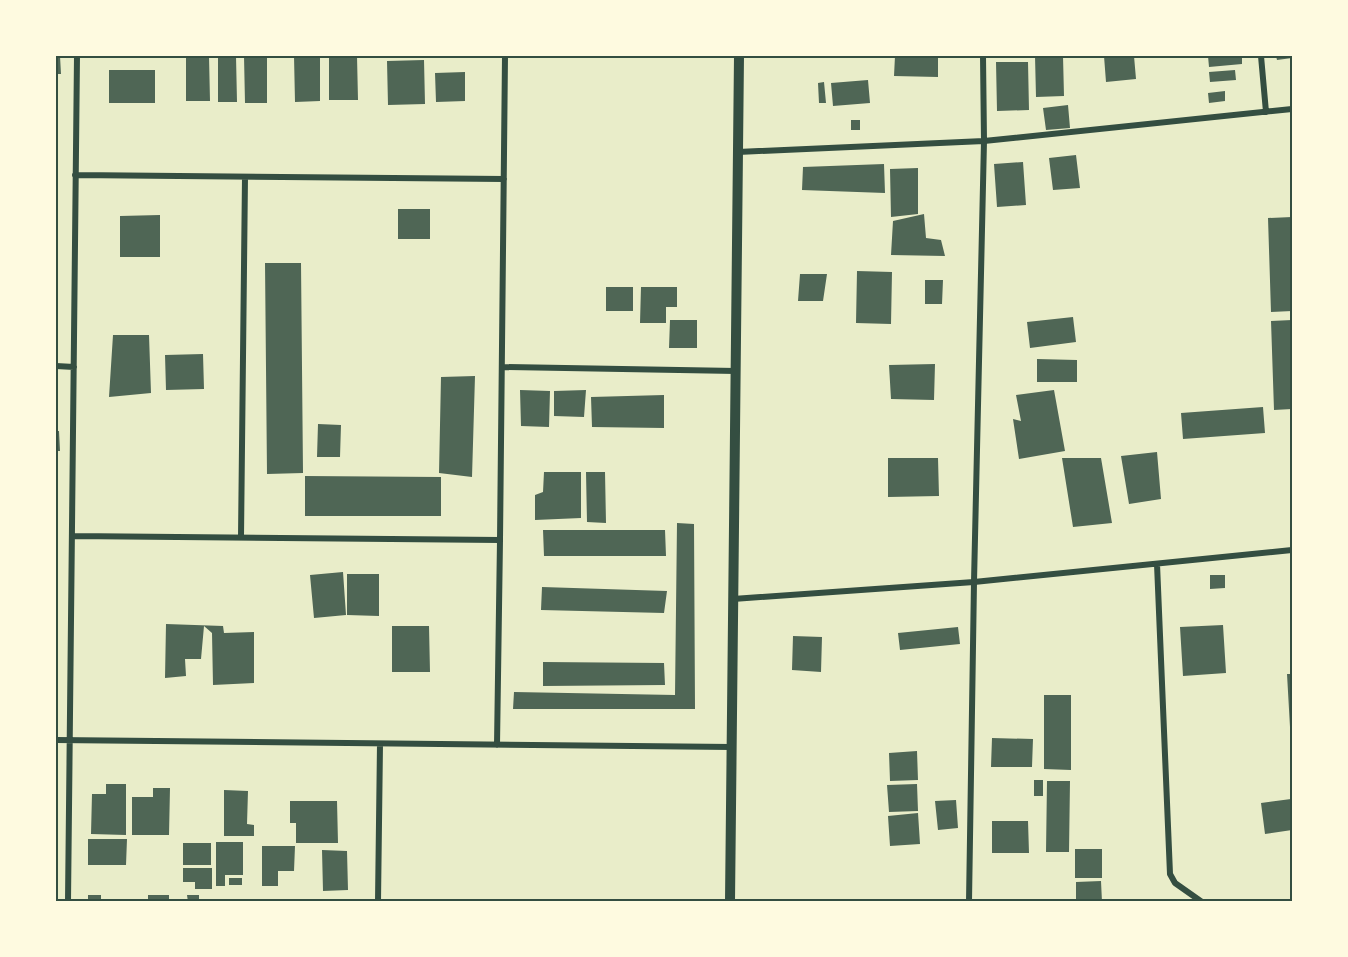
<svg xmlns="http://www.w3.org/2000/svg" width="1348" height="957" viewBox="0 0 1348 957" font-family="Manrope,sans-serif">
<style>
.building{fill:#4f6655}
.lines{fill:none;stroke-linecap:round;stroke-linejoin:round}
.minor{stroke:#344e41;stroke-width:6}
.tertiary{stroke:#344e41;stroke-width:10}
.neatline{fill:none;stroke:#344e41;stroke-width:2}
</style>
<rect width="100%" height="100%" fill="#e9edc9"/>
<path class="building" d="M56,56H60L61,74H56Z
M186,56H209L210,101H186Z
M218,56H236L237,102H218Z
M244,56H267V103H245Z
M294,56H320V101L295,102Z
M329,56H357L358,100H329Z
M895,56H938V77L894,76Z
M1035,56H1063L1064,96L1036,97Z
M1104,56H1134L1136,79L1106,82Z
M1208,56H1242V64L1209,67Z
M1276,56H1292V58L1277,60Z
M424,60L425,104L388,105L387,61Z
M996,62H1028L1029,110L997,111Z
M109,70H155V103H109Z
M1235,70L1236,80L1210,82L1209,72Z
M465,72V101L436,102L435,73Z
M868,80L870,103L833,106L831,83Z
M824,82L826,103H819L818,83Z
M1225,91V101L1209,103L1208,93Z
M1068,105L1070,128L1046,130L1043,108Z
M851,120H860V130H851Z
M1076,155L1080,188L1053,190L1049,158Z
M1023,162L1026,205L997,207L994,164Z
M884,164L885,193L802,190L803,167Z
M918,168V214L891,217L890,169Z
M398,209H430V239H398Z
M924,214L926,238L941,240L945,256L891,255L893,221Z
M160,215V257H120V216Z
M1292,217V311L1271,312L1268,218Z
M265,263H301L303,473L267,474Z
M857,271L892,272L891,324L856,323Z
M800,274H827L823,301H798Z
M925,280H943L942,304H925Z
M606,287H633V311H606Z
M641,287H677V307H666V323H640Z
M1073,317L1076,342L1030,348L1027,322Z
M670,320H697V348H669Z
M1292,320V409L1274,410L1271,321Z
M113,335H149L151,393L109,397Z
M203,354L204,389L166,390L165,355Z
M1037,359L1077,360V382H1037Z
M935,364L934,400L891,399L889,365Z
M475,376L472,477L439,473L441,377Z
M520,390L550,391L549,427L521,426Z
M586,390L584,417L554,416V391Z
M1054,390L1065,451L1019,459L1013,419L1021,421L1016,395Z
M664,395V428L592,427L591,397Z
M1263,407L1265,433L1183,439L1181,413Z
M318,424L341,425L340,457H317Z
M56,431H59L60,451H56Z
M1157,452L1161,499L1129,504L1121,456Z
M888,458H938L939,496L888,497Z
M1062,458H1101L1112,523L1073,527Z
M544,472H581V518L535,520V495L543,492Z
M586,472H605L606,523L587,522Z
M305,476L441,477V516H305Z
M677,523L694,524L695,709H513L514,692L675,695Z
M543,530H665L666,556H544Z
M343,572L346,615L314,618L310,575Z
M347,574H379V616L347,615Z
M1210,575H1225V588L1210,589Z
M542,587L667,591L664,613L541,610Z
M166,624L223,626L224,633L254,632V683L213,685L212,633L204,626L201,659H185L186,676L165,678Z
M1223,625L1226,673L1183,676L1180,627Z
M392,626H429L430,672H392Z
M958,627L960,644L900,650L898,633Z
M793,636L822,637L821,672L792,670Z
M543,662L664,663L665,685L543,686Z
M1287,674H1292V727H1290Z
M1044,695H1071V770L1044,769Z
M992,738L1033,739L1032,767H991Z
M917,751L918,780L890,781L889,753Z
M1034,780H1043V796H1034Z
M1047,781H1070L1069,852H1046Z
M106,784H126V835L91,834L92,794H106Z
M917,784L918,811L889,812L887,785Z
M153,788H170L169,835H132V797H153Z
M224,790L248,791L247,824L254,825V836H224Z
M1291,799L1292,830L1265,834L1261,803Z
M956,800L958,828L938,830L935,801Z
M290,801H337L338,843H296V823H290Z
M918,813L920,844L890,846L888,816Z
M992,821H1028L1029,853H992Z
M88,839H127L126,865H88Z
M216,842H243V875H225V886H216Z
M183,843H211V865H183Z
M262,846H295L294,871H278V886H262Z
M1075,849H1102V878H1075Z
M322,850L347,851L348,890L323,891Z
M183,868H212V889H195V882H183Z
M229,878H242V885H229Z
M1101,881L1102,902H1076V882Z
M88,895H101V902H88Z
M148,895H169V902H148Z
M187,895H199V902H188Z"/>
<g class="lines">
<path class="minor" d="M1261,56L1266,112
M738,152L984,141L1292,109
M75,175L504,179
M56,366L74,367
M502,367L736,371
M72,536L500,540L505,56
M241,537L245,177
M1157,564L1170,874L1175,883L1202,902
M733,599L974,582L1292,550
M56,740L732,747
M497,745L500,540
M68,902L77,56
M378,902L380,744
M969,902L974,582L984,141L983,56"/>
<path class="tertiary" d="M730,902L739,56"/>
</g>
<rect width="1348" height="957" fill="none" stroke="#fefae0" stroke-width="114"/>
<rect x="57" y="57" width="1234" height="843" class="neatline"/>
</svg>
